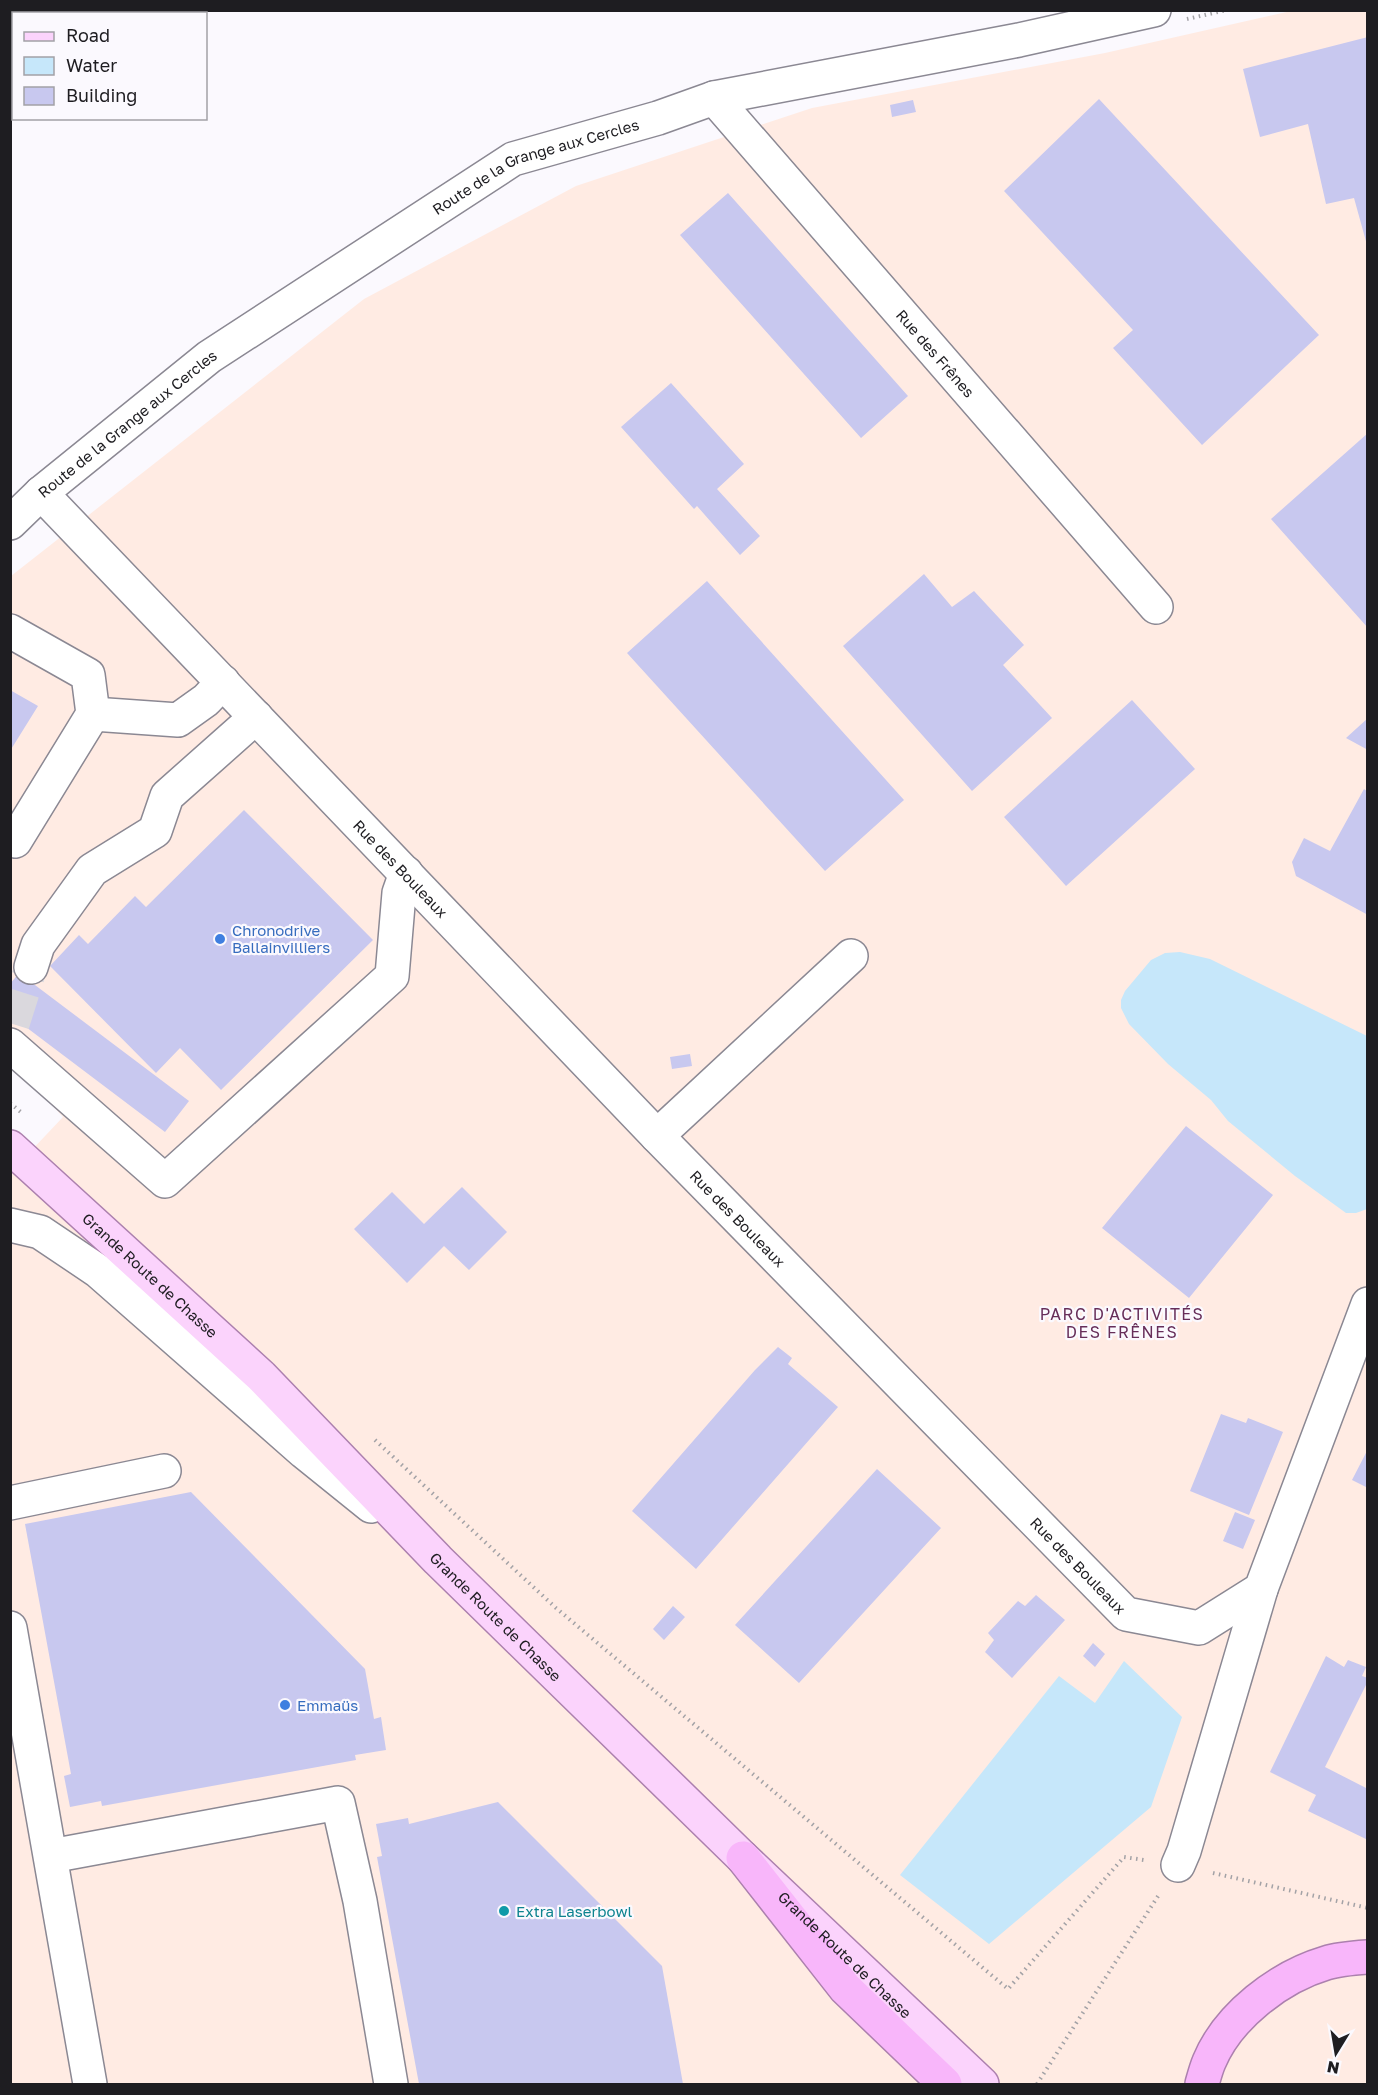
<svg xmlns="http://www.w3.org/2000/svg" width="1378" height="2095" viewBox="0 0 1378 2095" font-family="'Golos Text',sans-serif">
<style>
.commercial{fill:#ffebe3}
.water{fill:#c6e7fa}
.building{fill:#c8c8ef}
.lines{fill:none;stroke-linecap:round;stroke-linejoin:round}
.minor-tunnel{stroke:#dad8dd;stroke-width:33;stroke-dasharray:33 16;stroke-linecap:butt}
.minor-casing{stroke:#8b8893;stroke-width:36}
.major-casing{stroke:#ac80ae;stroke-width:36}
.highway-casing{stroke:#ac80ae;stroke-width:36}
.path{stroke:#a3a2a6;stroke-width:4;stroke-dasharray:1.5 4.5;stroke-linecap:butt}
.minor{stroke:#fff;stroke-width:33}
.major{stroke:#fbd3fc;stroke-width:33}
.highway{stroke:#f8b6fa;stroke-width:33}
.shop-dot{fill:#3f7fe0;stroke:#fbf9fe;stroke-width:2}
.culture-dot{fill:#0f9aa8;stroke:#fbf9fe;stroke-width:2}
.labels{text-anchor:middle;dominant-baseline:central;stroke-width:4.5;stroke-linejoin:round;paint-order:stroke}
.street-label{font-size:15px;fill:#1e1d21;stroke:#fbf9fe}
.shop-label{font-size:15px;fill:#366cbe;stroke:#fbf9fe;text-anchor:start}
.culture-label{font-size:15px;fill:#0d838f;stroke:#fbf9fe;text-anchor:start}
.neighbourhood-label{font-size:16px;letter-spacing:1.5px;fill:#672e59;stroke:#fbf9fe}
</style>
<rect width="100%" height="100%" fill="#fbf9fe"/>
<path class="commercial" d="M1291,11H1367V2084H11V1172L63,1117L11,1061V576L364,299L576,186L812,108L1105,53Z"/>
<path class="water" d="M1180,952L1210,959L1367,1036V1209L1356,1213H1346L1295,1176L1228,1121L1211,1100L1168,1064L1129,1024L1121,1008V1000L1125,991L1151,960L1165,953Z
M1124,1661L1182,1717L1151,1807L989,1944L900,1875L1059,1676L1095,1703Z"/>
<path class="building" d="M1368,37V245H1367L1354,198L1326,204L1308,124L1260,137L1243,69Z
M1099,99L1319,335L1202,445L1113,348L1133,330L1004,191Z
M913,100L916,112L892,117L890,105Z
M728,193L908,396L861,438L680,235Z
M671,383L744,464L717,489L760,536L740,555L697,506L694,509L621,427Z
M1368,433V628L1271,519Z
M924,574L952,607L974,591L1024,645L1003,665L1052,718L972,791L843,646Z
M707,581L904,800L825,871L627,653Z
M10,690L38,706L10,751Z
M1132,700L1195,769L1066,886L1004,817Z
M1368,718V750L1346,738Z
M1364,789L1368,792V915L1296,876L1292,862L1304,838L1330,851Z
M244,810L373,940L221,1090L180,1048L156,1073L50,966L79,935L88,944L135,896L146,907Z
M19,973L189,1101L165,1132L10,1015V984Z
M690,1054L692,1066L672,1069L670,1057Z
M1186,1126L1273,1195L1189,1298L1102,1228Z
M462,1187L507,1232L469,1270L444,1246L407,1283L354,1229L392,1192L424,1224Z
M778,1347L792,1358L788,1364L838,1407L696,1569L632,1511L755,1370Z
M1221,1414L1246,1423L1248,1418L1283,1432L1249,1515L1190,1491Z
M1368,1449V1488L1352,1480Z
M877,1469L941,1528L799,1683L735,1625Z
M191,1492L365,1669L374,1719L381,1717L386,1750L355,1755L356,1760L102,1806L101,1801L70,1807L64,1776L71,1774L25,1524Z
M1235,1512L1255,1520L1243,1549L1223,1541Z
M1036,1595L1065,1620L1012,1678L985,1652L994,1640L988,1633L1018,1601L1025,1606Z
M673,1606L685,1617L664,1640L653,1629Z
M1093,1643L1105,1654L1095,1667L1083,1656Z
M1326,1656L1344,1667L1348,1660L1366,1667L1362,1676L1368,1678V1681L1325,1767L1368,1789V1840L1308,1811L1316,1795L1270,1772Z
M498,1802L662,1966L683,2084H419L377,1857L382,1856L376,1824L408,1818L409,1824Z"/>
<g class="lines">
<path class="minor-tunnel" d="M13,1024L31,967"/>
<g class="minor-casing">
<g id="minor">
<path id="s1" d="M714,98L1156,607"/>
<path id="s2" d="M41,493L657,1136L1126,1614L1199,1628L1261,1589L1368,1304"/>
<path id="s3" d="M10,523L41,493L209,357L513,159L658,118L714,98L1019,40L1154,10"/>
<path d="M10,631L88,675L93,714L15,841L10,838"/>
<path d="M93,714L178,720L206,700L223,682"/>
<path d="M31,967L38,945L92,870L155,831L167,796L256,717"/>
<path d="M10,1045L165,1181L392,976L399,893L406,873"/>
<path d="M657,1136L851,956"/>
<path d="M10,1225L40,1232L98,1271L304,1452L371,1506"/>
<path d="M10,1503L164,1471"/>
<path d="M10,1628L90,2084"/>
<path d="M51,1856L338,1803L360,1901L391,2084"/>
<path d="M1178,1865L1184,1851L1261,1589"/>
</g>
</g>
<g class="major-casing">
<g id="major">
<path id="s4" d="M10,1147L261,1376L438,1560L743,1858L982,2084"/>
</g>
</g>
<g class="highway-casing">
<path id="highway" d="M743,1858L845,1988L945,2084
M1202,2084C1204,2077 1206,2069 1209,2062C1228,2016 1279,1977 1326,1963C1339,1959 1354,1958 1368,1957"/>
</g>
<path class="path" d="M1187,19L1227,10
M10,1103L22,1113
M375,1440L556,1608L1008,1989L1124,1857L1144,1860
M1213,1873L1368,1908
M1037,2084L1160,1893"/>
<use href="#minor" class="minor"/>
<use href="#major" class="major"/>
<use href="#highway" class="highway"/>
</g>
<g class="shop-dot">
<circle cx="220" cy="939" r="6"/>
<circle cx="285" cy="1705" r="6"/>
</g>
<circle class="culture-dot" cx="504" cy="1911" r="6"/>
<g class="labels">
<g class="street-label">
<text stroke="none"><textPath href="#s3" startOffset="640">Route de la Grange aux Cercles</textPath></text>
<text stroke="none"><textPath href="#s1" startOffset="338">Rue des Frênes</textPath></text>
<text stroke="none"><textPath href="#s3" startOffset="154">Route de la Grange aux Cercles</textPath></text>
<text stroke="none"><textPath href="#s2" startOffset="520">Rue des Bouleaux</textPath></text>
<text stroke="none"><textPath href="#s2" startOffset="1006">Rue des Bouleaux</textPath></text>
<text stroke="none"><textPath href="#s4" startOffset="190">Grande Route de Chasse</textPath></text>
<text stroke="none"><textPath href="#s2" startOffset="1492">Rue des Bouleaux</textPath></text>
<text stroke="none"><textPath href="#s4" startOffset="676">Grande Route de Chasse</textPath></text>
<text stroke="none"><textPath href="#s4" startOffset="1162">Grande Route de Chasse</textPath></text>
</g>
<g class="shop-label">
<text x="232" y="930">Chronodrive<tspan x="232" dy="17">Ballainvilliers</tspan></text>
<text x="297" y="1705">Emmaüs</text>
</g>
<g class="culture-label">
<text x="516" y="1911">Extra Laserbowl</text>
</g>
<g class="neighbourhood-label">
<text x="1122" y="1314">PARC D'ACTIVITÉS<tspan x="1122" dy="18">DES FRÊNES</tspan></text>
</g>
</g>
<rect width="1378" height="2095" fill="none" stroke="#1e1d21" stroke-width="24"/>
<rect x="12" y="12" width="195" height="108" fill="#fbf9fe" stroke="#a3a1a6" stroke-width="1.5"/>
<rect x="24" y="32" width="30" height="9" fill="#fbd3fc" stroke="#a3a1a6" stroke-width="1.5"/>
<text x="66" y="42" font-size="18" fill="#1e1d21">Road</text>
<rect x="24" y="57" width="30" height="18" fill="#c6e7fa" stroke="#a3a1a6" stroke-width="1.5"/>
<text x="66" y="72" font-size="18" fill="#1e1d21">Water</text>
<rect x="24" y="87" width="30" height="18" fill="#c8c8ef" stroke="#a3a1a6" stroke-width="1.5"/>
<text x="66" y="102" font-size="18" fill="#1e1d21">Building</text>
<g transform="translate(1336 2053) rotate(191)" stroke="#fbf9fe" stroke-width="4.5" paint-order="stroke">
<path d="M0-4.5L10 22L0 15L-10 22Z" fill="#1e1d21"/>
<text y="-9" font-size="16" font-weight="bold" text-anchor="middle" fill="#1e1d21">N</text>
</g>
</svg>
